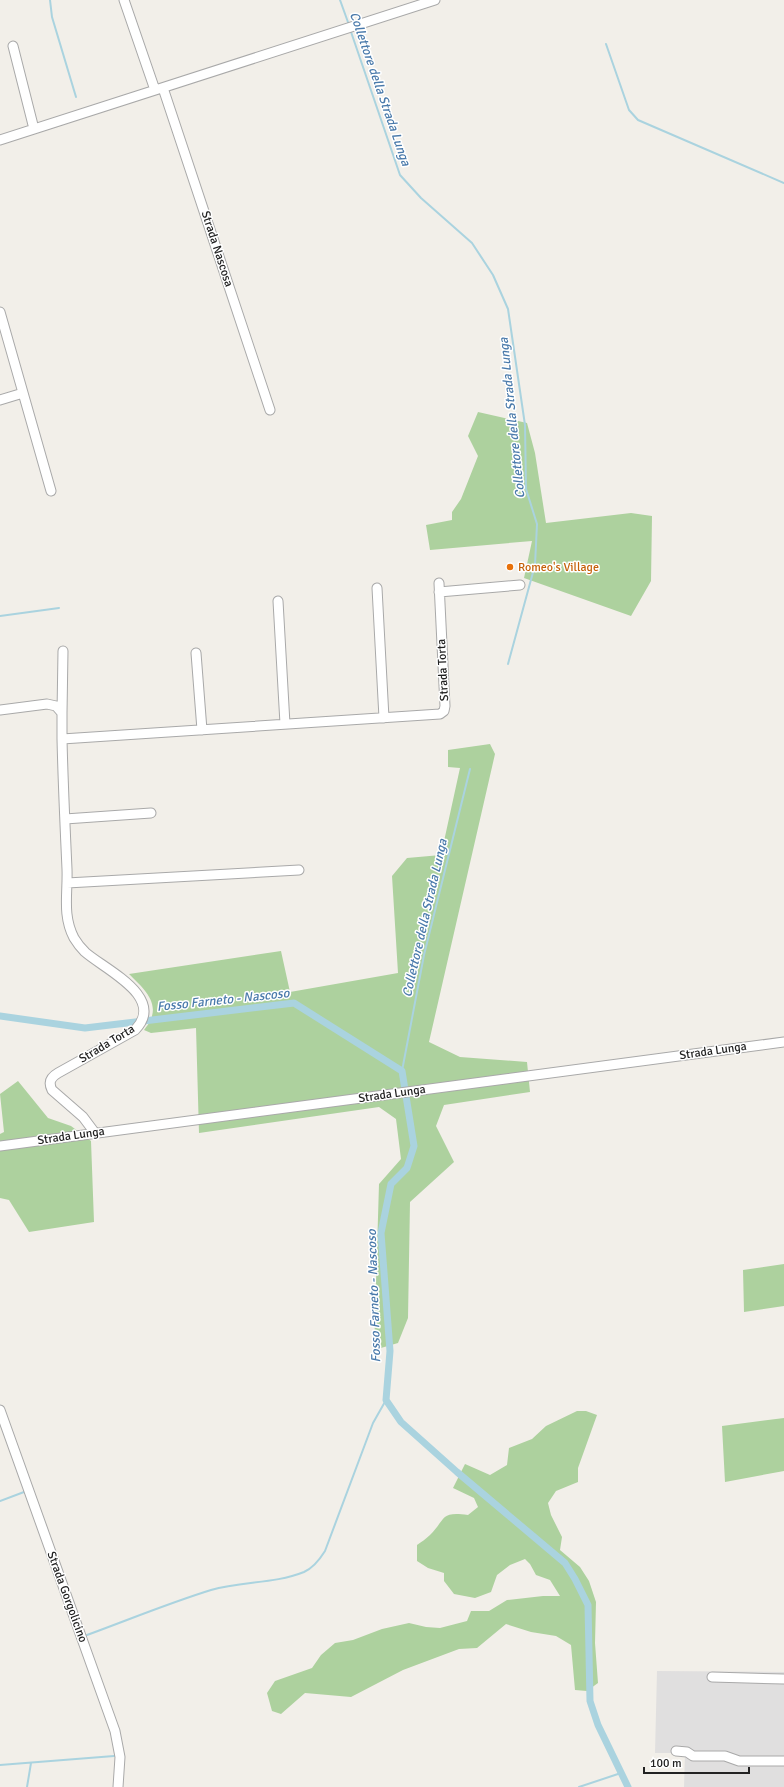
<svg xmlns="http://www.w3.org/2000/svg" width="784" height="1787" viewBox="0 0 784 1787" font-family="Signika,sans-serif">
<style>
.residential{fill:#e0dfdf}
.forest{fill:#add19e}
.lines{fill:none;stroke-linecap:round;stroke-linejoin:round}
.stream{stroke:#aad3df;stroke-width:2}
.canal{stroke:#aad3df;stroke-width:7}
.minor-casing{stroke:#a9a9a9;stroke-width:11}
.minor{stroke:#fff;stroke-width:9}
.food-dot{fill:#e8710a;stroke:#fff;stroke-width:1.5}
.labels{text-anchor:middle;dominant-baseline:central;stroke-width:3;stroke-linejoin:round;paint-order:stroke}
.street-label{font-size:12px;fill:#222;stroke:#fff}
.food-label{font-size:12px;fill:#c56008;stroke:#fff;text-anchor:start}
.water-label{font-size:13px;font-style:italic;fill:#4a7aab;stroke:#fff}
</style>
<rect width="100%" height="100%" fill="#f2efe9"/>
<path class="residential" d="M657,1671L784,1672V1787H684L685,1753H655Z"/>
<path class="forest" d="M478,412L527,423L535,453L546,523L631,513L652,516L651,581L631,616L524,578L532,541L430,550L426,525L452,520V512L461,499L478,456L468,436Z
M490,744L495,754L429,1042L460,1057L527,1062L530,1092L444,1105L436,1126L454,1162L410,1202L408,1318L398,1343L374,1350L379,1184L401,1159L396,1119L379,1107L199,1133L196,1028L151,1033L144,1030C147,1026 151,1021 152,1016C157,999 140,985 129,974L281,951L290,992L398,973L392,876L407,858L441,855L460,768L448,767V750Z
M18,1081L48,1118L71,1126L91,1141L94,1222L29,1232L9,1200L0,1198V1134L4,1132L0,1094Z
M784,1264V1306L744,1312L743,1270Z
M577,1411H586L597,1415L578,1468V1482L556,1491L548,1503L551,1515L562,1537L560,1550L580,1567L589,1581L596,1602L595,1643L598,1683L587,1691L575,1690L571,1645L556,1636L531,1632L506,1624L477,1648L459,1649L403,1670L351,1697L305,1693L281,1714L272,1711L267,1693L275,1681L312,1668L321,1655L335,1643L353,1640L382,1629L409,1623L426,1627L440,1628L467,1621L471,1611H489L507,1600L543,1596H560L550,1580L536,1575L530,1564L525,1559L510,1565L497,1575L491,1592L475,1598L454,1594L444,1581V1573L428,1568L417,1561V1545C421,1542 426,1539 430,1535C446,1519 440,1511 468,1515L478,1507L474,1498L453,1488L465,1464L490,1475L507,1465L509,1448L532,1439L546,1426Z
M784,1418V1471L725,1482L722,1426Z"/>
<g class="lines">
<path class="stream" d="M50,0L52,17L76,97
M340,0L349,25
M350,29L400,175L421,198L472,243L493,275L508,309L525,425L526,489L537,524L535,565L508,664
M606,44L629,110L638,120L784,183
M0,616L59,608
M402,1071L424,955L470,769
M0,1501L24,1492
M87,1635C128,1620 169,1603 211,1590C242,1581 274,1584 304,1572C313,1568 320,1559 325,1551L373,1423L386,1400
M0,1765L114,1756
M27,1787L31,1763
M579,1787L621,1773"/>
<path class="canal" d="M0,1016L85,1028L294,1003L402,1071L414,1146L407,1168L391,1184L381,1233L390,1351L386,1400L401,1422L457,1472L565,1563L575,1579L588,1605L590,1701L598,1725L628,1787"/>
<g class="minor-casing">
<path id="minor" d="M124,0L155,90
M13,46L34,129
M163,88L270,410
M0,140L435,0
M0,312L51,491
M0,400L23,393
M377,588L384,718
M439,592L520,585
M278,601L285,724
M196,653L202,730
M0,710L47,704L56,706L62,713V739
M62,713L63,651
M65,819L151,813
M67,883L299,870
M95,1133L83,1117L52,1090C48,1082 51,1077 58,1073L135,1030C167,997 104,969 85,952C81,948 77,943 74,938C62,915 68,893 67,869C65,826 63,783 62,739L440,714L444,711L445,706L439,583
M0,1146L784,1042
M0,1410L115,1731L120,1757L118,1787
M712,1677L784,1679
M676,1751L687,1752L693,1756H725L739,1761H784"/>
</g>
<use href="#minor" class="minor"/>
</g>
<circle class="food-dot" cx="510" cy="567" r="4"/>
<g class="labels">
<g class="street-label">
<text transform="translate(217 249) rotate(72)">Strada Nascosa</text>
<text transform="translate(443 670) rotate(-93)">Strada Torta</text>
<text transform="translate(107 1044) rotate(-31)">Strada Torta</text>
<text transform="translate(713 1051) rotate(-8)">Strada Lunga</text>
<text transform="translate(392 1094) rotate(-8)">Strada Lunga</text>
<text transform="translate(71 1136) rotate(-8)">Strada Lunga</text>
<text transform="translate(67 1597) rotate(70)">Strada Gorgolicino</text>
</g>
<g class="food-label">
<text x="518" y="567">Romeo's Village</text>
</g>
<g class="water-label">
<text transform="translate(380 89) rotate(71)">Collettore della Strada Lunga</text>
<text transform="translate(512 418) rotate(-96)">Collettore della Strada Lunga</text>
<text transform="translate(425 918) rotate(-77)">Collettore della Strada Lunga</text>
<text transform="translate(223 1000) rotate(-6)">Fosso Farneto - Nascoso</text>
<text transform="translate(374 1296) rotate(-92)">Fosso Farneto - Nascoso</text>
</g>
</g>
<path d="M644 1767v6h105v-6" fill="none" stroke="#222222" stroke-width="2"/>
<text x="650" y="1767" font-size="12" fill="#222222" stroke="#ffffff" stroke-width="3" paint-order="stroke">100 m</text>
</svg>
